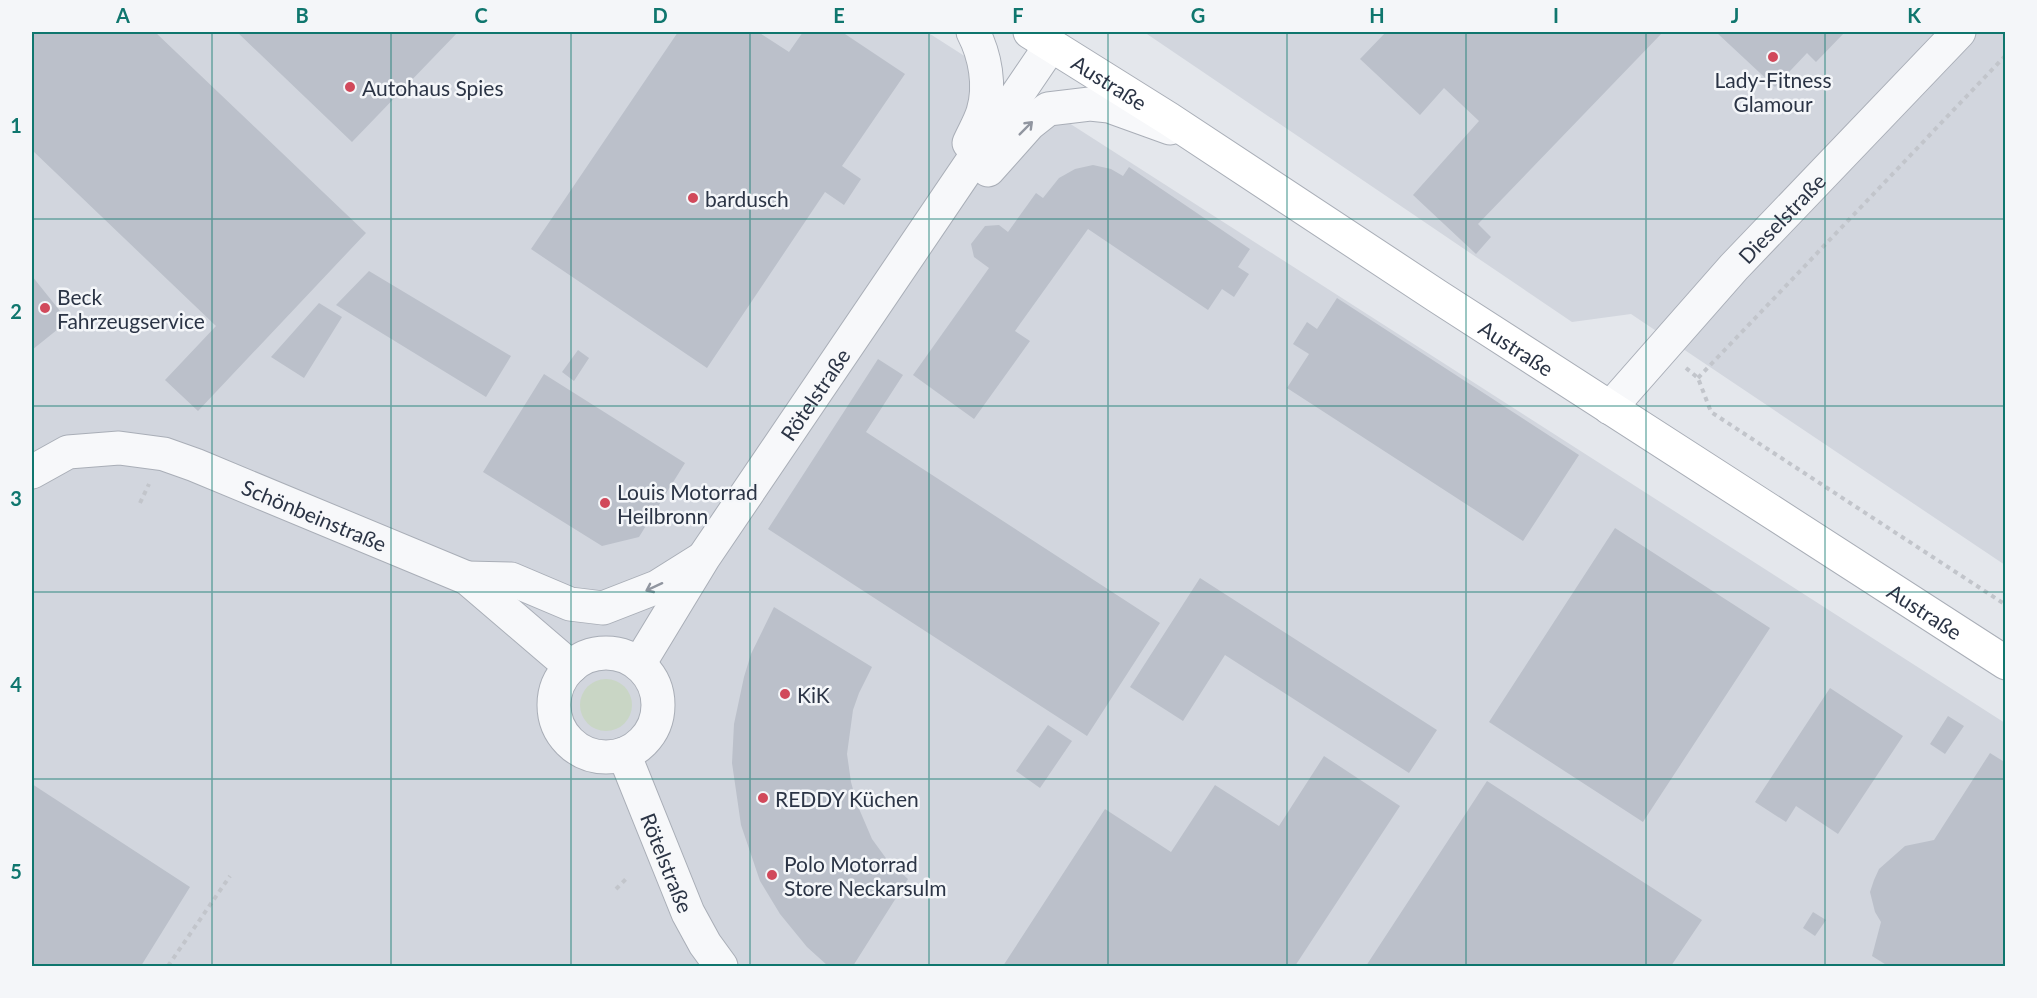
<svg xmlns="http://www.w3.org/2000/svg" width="2037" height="998" viewBox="0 0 2037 998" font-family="Lato,sans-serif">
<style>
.built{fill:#d2d6de}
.green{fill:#c9d6c5}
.building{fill:#bbc0ca}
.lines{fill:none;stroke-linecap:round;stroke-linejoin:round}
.street-casing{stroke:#a9aeb7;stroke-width:35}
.secondary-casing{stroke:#a9aeb7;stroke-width:35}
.path{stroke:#c2c5cb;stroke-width:4;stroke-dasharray:4.5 4.5;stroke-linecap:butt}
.street{stroke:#f7f8fa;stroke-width:33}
.secondary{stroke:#fff;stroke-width:33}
.oneway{stroke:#9196a0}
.grid{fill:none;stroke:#0f766e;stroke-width:1.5;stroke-opacity:0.55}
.poi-dot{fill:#d1495b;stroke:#f4f6f9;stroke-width:2}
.labels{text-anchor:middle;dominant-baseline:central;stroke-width:5;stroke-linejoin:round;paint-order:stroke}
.poi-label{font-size:21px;fill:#2b3445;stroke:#f4f6f9;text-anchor:start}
.street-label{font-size:21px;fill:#2b3445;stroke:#f4f6f9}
.neatline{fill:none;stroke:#0f766e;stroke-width:2}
.grid-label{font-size:20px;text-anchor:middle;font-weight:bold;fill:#0f766e}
</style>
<rect width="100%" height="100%" fill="#e4e7ec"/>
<path class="built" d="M32,32H927L2005,723V966H32Z
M1144,32H2005V565L1631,314L1572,322Z"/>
<path class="green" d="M580 705a26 26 0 1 1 52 0a26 26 0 1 1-52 0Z"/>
<path class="building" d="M32,32H155L366,233L198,411L165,380L216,326L32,150Z
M237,32H458L352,142Z
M678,32H758L789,52L803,32H842L905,74L842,166L861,179L844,205L825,192L707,368L531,249Z
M1386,32H1663L1478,224L1491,237L1476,254L1413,195L1479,121L1444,88L1420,115L1360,59Z
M1716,32H1845L1816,62L1807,53L1775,87Z
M1093,165L1111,169L1123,176L1129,167L1250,249L1238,267L1249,274L1234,297L1222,289L1208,310L1088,229L1015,331L1030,341L974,419L913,375L989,268L974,257L971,244L985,226L999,225L1008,232L1036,193L1043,198L1059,178L1075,169Z
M369,271L511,356L486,397L336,305Z
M32,276L68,321L32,350Z
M1337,298L1579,455L1523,541L1287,388L1309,354L1293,344L1307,322L1317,329Z
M319,303L342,317L304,378L271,357Z
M578,350L589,358L574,381L562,372Z
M878,359L903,375L866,432L1160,623L1087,736L768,529Z
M544,374L685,463L639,537L602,546L483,472Z
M1615,528L1770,628L1643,822L1489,722Z
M1200,578L1437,730L1409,773L1225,655L1183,721L1130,687Z
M774,607L872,667L859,693L853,710L847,754L851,782L857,804L872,839L888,861L908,879L853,966H828L807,947L780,914L760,881L741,825L732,763L734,724L744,677L751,654Z
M1830,688L1903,736L1838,834L1796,806L1786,822L1755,802Z
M1948,716L1964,726L1945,754L1930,744Z
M1048,725L1072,741L1040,788L1016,771Z
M1990,753L2006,763V966H1888L1872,956L1881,922L1875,912L1870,892L1874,880L1879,869L1905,846L1934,840Z
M1324,756L1400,806L1295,966H1003L1105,809L1171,852L1215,785L1279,826Z
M1487,781L1702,920L1671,966H1366Z
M32,784L190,887L141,966H32Z
M1813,912L1826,920L1815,936L1803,928Z"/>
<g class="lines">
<g class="street-casing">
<g id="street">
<path d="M969,143C974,132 980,122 983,112C991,86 985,55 973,32"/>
<path d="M988,170L1029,124L1048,109L1090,104L1109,106L1170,128"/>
<path id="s1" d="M1610,408L1734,267L1959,32"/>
<path id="s2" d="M32,472L68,452L119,448L164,454L195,465L467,578L571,667"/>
<path d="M467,578L511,579L570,604L603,608L657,587L700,560"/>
<circle cx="606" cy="705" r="52"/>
<path id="s3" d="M639,664L704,557L1051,45"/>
<path id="s4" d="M624,754L688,913L705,944L721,966"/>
</g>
</g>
<g class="secondary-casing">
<g id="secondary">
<path id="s5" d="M1030,32L1169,119L1437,296L2006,663"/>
</g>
</g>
<path class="path" d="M1686,368L1698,378L1711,412L2006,605
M1698,378L2006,55
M140,503L149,484
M616,889L628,877
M168,966L230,876"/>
<use href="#street" class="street"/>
<use href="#secondary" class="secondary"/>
</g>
<defs><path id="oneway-shaft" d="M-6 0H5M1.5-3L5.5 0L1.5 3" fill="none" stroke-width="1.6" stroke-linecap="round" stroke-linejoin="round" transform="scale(1.5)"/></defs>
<g class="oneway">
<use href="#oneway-shaft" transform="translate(1026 128) rotate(-45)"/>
<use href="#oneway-shaft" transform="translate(654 587) rotate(155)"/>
</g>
<path class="grid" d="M212,32V966M391,32V966M571,32V966M750,32V966M929,32V966M1108,32V966M1287,32V966M1466,32V966M1646,32V966M1825,32V966M32,219H2006M32,406H2006M32,592H2006M32,779H2006"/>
<g class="poi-dot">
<circle cx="1773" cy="57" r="6"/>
<circle cx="350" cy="87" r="6"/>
<circle cx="693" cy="198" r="6"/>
<circle cx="45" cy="308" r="6"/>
<circle cx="605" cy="503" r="6"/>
<circle cx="785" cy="694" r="6"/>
<circle cx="763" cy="798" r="6"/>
<circle cx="772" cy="875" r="6"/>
</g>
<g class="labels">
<g class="poi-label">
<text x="1773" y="79" text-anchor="middle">Lady-Fitness<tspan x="1773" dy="24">Glamour</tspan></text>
<text x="362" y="87">Autohaus Spies</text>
<text x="705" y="198">bardusch</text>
<text x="57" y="296">Beck<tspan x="57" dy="24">Fahrzeugservice</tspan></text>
<text x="617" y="491">Louis Motorrad<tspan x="617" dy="24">Heilbronn</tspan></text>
<text x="797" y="694">KiK</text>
<text x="775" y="798">REDDY Küchen</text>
<text x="784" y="863">Polo Motorrad<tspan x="784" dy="24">Store Neckarsulm</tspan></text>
</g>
<g class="street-label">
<text stroke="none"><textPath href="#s5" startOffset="94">Austraße</textPath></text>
<text stroke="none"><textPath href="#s1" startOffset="256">Dieselstraße</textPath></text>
<text stroke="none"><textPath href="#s5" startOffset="580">Austraße</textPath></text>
<text stroke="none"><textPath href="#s3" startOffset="322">Rötelstraße</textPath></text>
<text stroke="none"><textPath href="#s2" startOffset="300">Schönbeinstraße</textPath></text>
<text stroke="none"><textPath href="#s5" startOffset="1066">Austraße</textPath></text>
<text stroke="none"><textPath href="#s4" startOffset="117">Rötelstraße</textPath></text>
</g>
</g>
<rect width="2037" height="998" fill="none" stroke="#f4f6f9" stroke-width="66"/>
<rect x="33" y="33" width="1971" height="932" class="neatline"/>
<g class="grid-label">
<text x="123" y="23">A</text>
<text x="302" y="23">B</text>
<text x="481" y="23">C</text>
<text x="660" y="23">D</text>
<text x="839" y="23">E</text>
<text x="1018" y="23">F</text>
<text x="1198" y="23">G</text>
<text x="1377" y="23">H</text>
<text x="1556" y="23">I</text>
<text x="1735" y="23">J</text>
<text x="1914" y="23">K</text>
<text x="16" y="133">1</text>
<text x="16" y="319">2</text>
<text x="16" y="506">3</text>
<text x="16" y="692">4</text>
<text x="16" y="879">5</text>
</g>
</svg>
